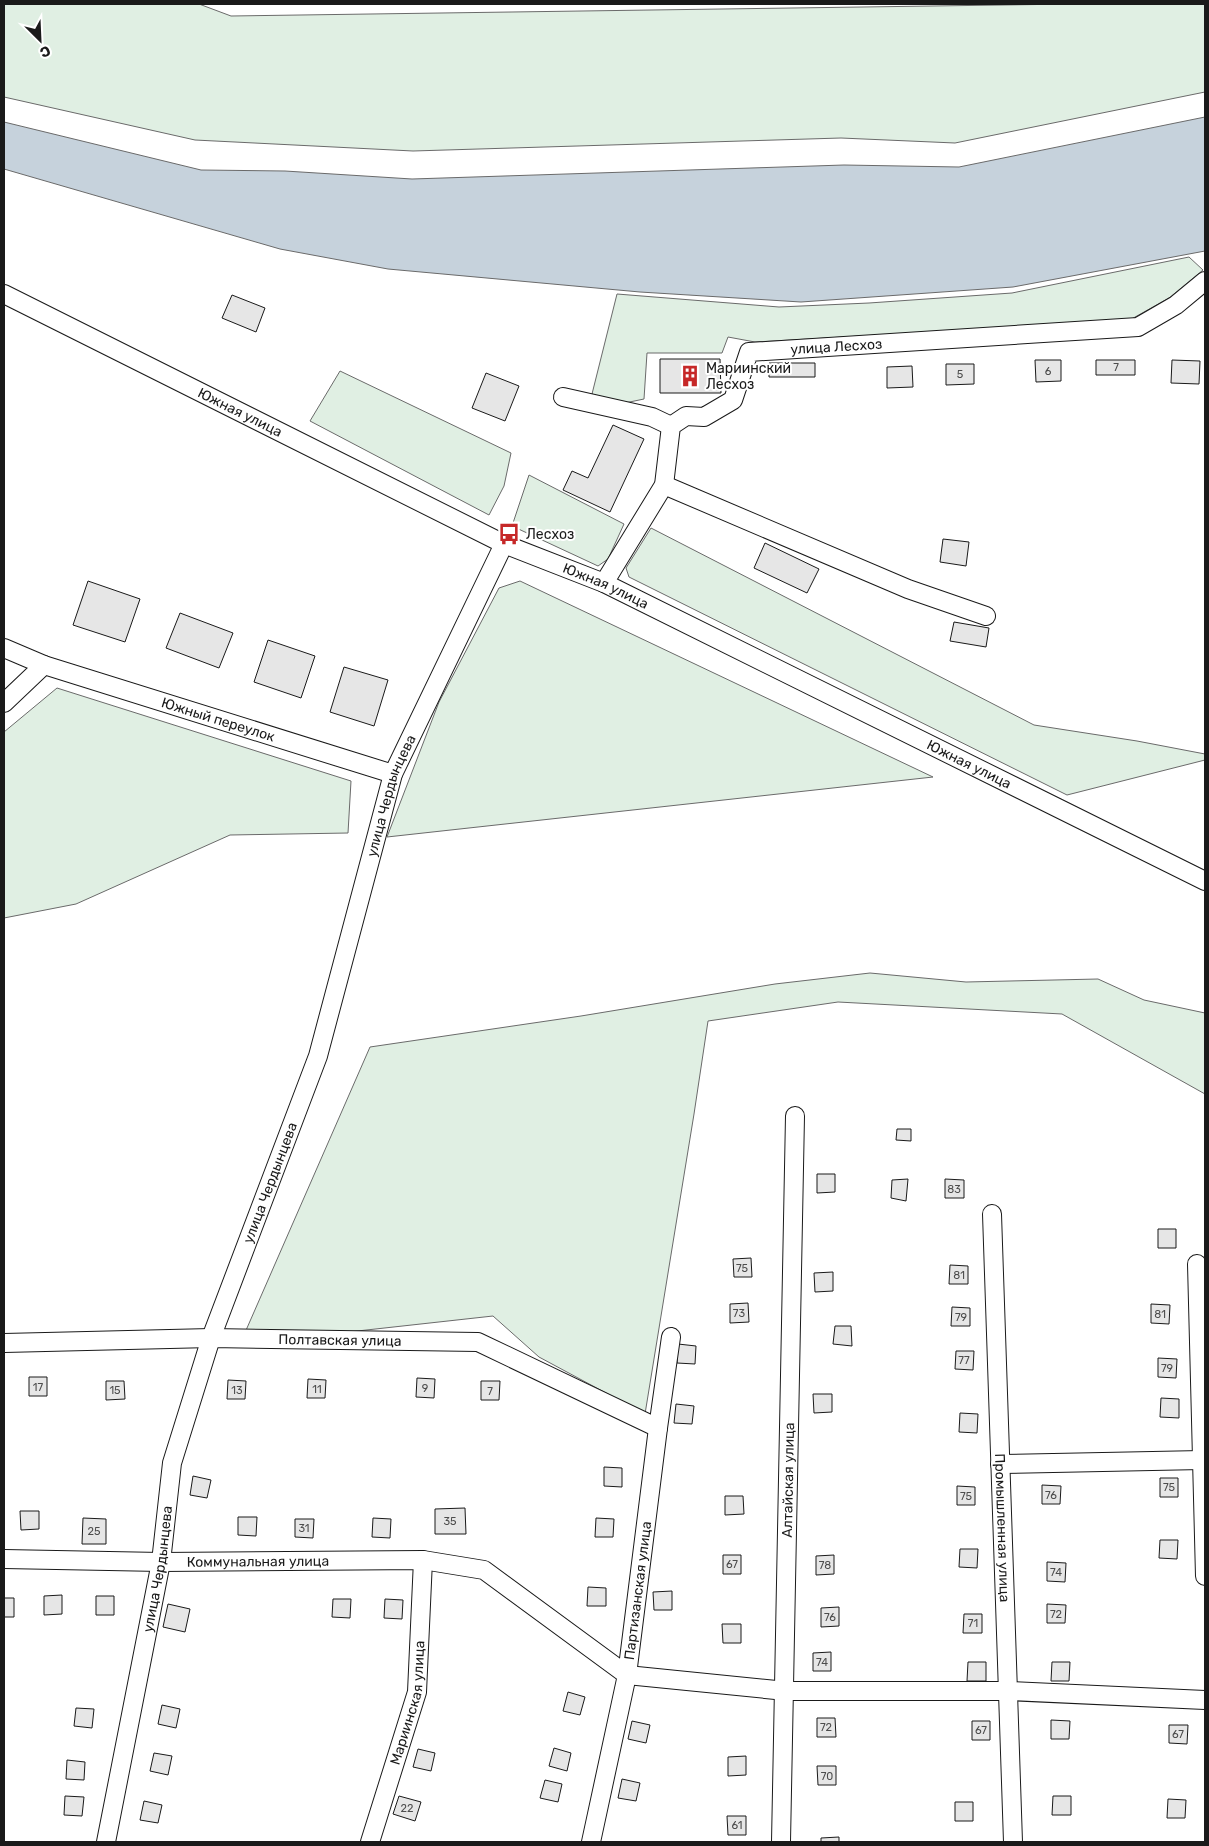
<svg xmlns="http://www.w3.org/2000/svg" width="1209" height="1846" viewBox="0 0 1209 1846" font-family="Rubik,sans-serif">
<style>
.green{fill:#e0efe3;stroke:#6a6a6a}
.water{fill:#c6d2dc;stroke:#6a6a6a}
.building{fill:#e6e6e6;stroke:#1a1a1a}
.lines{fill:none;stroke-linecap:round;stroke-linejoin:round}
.minor-casing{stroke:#1a1a1a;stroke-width:20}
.minor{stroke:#fff;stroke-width:18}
.labels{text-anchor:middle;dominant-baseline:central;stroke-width:4;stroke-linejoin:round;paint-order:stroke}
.number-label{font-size:11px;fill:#4d4d4d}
.street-label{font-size:14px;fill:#1a1a1a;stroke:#fff}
.poi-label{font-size:14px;fill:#1a1a1a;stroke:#fff;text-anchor:start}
</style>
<rect width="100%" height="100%" fill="#fff"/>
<path class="green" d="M4,4H199L231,16L1073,4H1205V92L955,143L841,138L413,151L195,140L4,97Z
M1189,257L1203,270L1169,298L1128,321L755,342L728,337L722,353H647L644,399L620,404L592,394L617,294L779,307L869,303L1012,293Z
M340,371L511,453L504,486L489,515L310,421Z
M529,475L624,524L608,559L598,566L512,526Z
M651,528L1034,725L1137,741L1205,754V760L1067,795L629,577L626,568Z
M520,581L933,777L387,837L439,702L499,588Z
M57,688L351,781L348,833L230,835L76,904L4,918V732Z
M870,973L966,982L1098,979L1144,1000L1205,1013V1094L1062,1014L838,1002L708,1021L694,1114L645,1414L539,1357L493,1316L240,1344L370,1047L581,1016L775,984Z"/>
<path class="water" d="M1205,117V251L1013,287L801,302L640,292L388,269L280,249L4,169V122L201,170L285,171L412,179L844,165L959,167Z"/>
<path class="building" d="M232,295L265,308L256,332L222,318Z
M660,359H720L721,393H660Z
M1035,360H1061V381L1036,382Z
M1096,360H1135V375H1096Z
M1172,360L1200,361L1199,384L1171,383Z
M769,363H815V377H769Z
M946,364H974V384L946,385Z
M912,366L913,387L887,388V367Z
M486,373L519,386L505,421L472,408Z
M613,425L644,439L610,512L563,490L572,471L588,478Z
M943,539L969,542L966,566L940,562Z
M765,543L819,569L807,593L754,568Z
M88,581L140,599L125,642L73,625Z
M180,613L233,633L219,668L166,648Z
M954,622L989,628L986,647L950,641Z
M268,640L315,656L301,698L254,682Z
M344,667L388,680L374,726L330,712Z
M897,1129H911V1141L896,1140Z
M817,1174H835V1192L817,1193Z
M908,1179L906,1201L891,1198L892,1180Z
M945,1179L964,1180V1198H945Z
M1158,1229H1176V1248H1158Z
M751,1258L752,1277H734L733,1259Z
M950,1265L968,1266V1284H949Z
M833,1272V1291L815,1292L814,1273Z
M748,1303L749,1322L730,1323V1304Z
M1151,1304L1170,1305L1169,1324L1151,1323Z
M952,1307L970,1308V1326H951Z
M835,1326H851L852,1346L833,1344Z
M678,1344L696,1346L695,1364L677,1363Z
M956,1351H974L973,1370L955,1369Z
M1158,1358L1177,1359L1176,1378L1158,1377Z
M29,1377H47V1396H29Z
M417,1378L435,1379L434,1398L416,1397Z
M308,1379L326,1380L325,1398H307Z
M228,1380L246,1381L245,1399H227Z
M106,1381H124L125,1399L106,1400Z
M481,1381H500L499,1400H481Z
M813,1394H832V1412L814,1413Z
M1161,1398L1179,1399V1418L1160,1417Z
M676,1404L694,1406L692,1424L674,1423Z
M960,1413L978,1414L977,1433L959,1432Z
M604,1467L622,1468V1487L604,1486Z
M193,1476L211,1480L207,1498L190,1495Z
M1160,1478H1178V1497H1160Z
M1042,1485L1061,1486L1060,1504H1042Z
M957,1486L975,1487V1505H957Z
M725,1496H743L744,1514L725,1515Z
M465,1508L466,1534H435V1509Z
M20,1511H39V1529L21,1530Z
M238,1517H257L256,1536L238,1535Z
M83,1518L106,1519V1544H82Z
M373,1518L391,1519L390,1538L372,1537Z
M596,1518L614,1519L613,1537H595Z
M295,1519H314L313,1538L295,1537Z
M1160,1540H1178L1177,1559L1159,1558Z
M960,1549H978L977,1568L959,1567Z
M723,1555H741V1574H723Z
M834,1555V1574L816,1575V1556Z
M1047,1562L1066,1563L1065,1582L1047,1581Z
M588,1587L606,1588V1606H587Z
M672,1591V1610H654L653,1592Z
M62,1595V1614L44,1615V1596Z
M96,1596H114V1615H96Z
M4,1598H14V1617H4Z
M333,1599H351L350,1618L332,1617Z
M385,1599L403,1600L402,1619L384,1618Z
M168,1604L190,1609L185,1632L163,1627Z
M1047,1604L1066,1605L1065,1623H1047Z
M839,1607V1626L821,1627V1608Z
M964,1614H982V1633H963Z
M722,1624H741V1643H723Z
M831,1652V1671H813V1653Z
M968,1662H986V1681H967Z
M1052,1662H1070L1069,1681H1051Z
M568,1692L585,1697L580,1715L563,1711Z
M162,1705L180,1709L176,1728L158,1724Z
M76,1708L94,1709L92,1728L74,1726Z
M817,1718H835L836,1737H817Z
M1051,1720L1070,1721L1069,1739H1051Z
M632,1721L650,1725L646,1743L628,1739Z
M972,1721H990V1740H972Z
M1169,1725H1188L1187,1744L1169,1743Z
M554,1748L571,1753L567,1771L549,1766Z
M418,1749L435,1753L431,1771L413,1767Z
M154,1753L172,1756L168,1775L150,1771Z
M746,1756V1775L728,1776V1757Z
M67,1760L85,1762L84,1780L66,1779Z
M817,1766H836V1785H818Z
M622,1779L640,1783L636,1801L618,1798Z
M545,1780L562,1784L558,1802L540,1798Z
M65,1796L84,1797L82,1816L64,1815Z
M399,1796L421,1802L415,1821L393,1814Z
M1053,1796H1071V1815H1052Z
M1168,1799L1186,1800L1185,1818H1167Z
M144,1801L162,1805L158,1823L140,1820Z
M955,1802H973V1821H955Z
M727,1816H746V1835H728Z
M839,1837V1842H821V1838Z"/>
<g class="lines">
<g class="minor-casing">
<g id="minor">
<path id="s1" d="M4,294L504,544L604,583L1205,881"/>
<path d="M563,397L652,417L671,426"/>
<path d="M664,485L908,589L986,616"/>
<path id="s2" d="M604,583L664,485L671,426L686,416L704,417L733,400L749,352L1138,327L1176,305L1205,281"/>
<path id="s3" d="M4,648L44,665L393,774"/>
<path d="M4,703L44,665"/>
<path id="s4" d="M992,1214L1013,1842"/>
<path d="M1197,1264L1205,1576"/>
<path id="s5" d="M4,1343L211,1338L478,1342L658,1428"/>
<path d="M1000,1464L1202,1460"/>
<path id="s6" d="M4,1559L161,1562L423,1560L484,1570L627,1675L786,1691H1008L1205,1700"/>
<path id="s7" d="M106,1842L161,1562L172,1463L211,1338L318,1056L393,774L504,544"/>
<path id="s8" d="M370,1842L417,1692L423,1560"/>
<path id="s9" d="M591,1842L627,1675L658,1428L671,1337"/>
<path id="s10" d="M781,1842L795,1116"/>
</g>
</g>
<use href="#minor" class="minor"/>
</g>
<defs>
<g id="building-bare" transform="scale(1.725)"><path d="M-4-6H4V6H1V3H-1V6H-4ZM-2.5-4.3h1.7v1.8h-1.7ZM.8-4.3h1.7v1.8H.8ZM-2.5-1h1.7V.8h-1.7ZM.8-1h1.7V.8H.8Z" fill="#c62828" stroke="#fff" stroke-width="2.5" paint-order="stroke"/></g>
<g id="bus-bare" transform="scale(1.725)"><path d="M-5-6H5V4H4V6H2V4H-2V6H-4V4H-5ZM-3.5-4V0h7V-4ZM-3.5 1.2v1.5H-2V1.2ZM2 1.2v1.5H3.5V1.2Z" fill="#c62828" stroke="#fff" stroke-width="2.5" paint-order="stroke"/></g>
</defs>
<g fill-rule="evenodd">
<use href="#building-bare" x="690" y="376"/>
<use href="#bus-bare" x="509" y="534"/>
</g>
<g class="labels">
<g class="number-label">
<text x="1116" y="367">7</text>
<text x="1048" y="371">6</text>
<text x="960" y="374">5</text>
<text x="954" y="1189">83</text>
<text x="742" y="1268">75</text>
<text x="959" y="1275">81</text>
<text x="739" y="1313">73</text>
<text x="1160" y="1314">81</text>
<text x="961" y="1317">79</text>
<text x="964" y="1360">77</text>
<text x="1167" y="1368">79</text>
<text x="38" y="1387">17</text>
<text x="425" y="1388">9</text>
<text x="317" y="1389">11</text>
<text x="115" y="1390">15</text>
<text x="237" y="1390">13</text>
<text x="490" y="1391">7</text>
<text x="1169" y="1487">75</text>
<text x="1051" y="1495">76</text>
<text x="966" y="1496">75</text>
<text x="450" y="1521">35</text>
<text x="304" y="1528">31</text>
<text x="94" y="1531">25</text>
<text x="732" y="1564">67</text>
<text x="825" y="1565">78</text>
<text x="1056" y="1572">74</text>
<text x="1056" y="1614">72</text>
<text x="830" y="1617">76</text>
<text x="973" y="1623">71</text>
<text x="822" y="1662">74</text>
<text x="826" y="1727">72</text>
<text x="981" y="1730">67</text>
<text x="1178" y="1734">67</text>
<text x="827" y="1776">70</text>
<text x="407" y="1808">22</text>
<text x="737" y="1825">61</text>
</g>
<g class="street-label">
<text stroke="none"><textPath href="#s2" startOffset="382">улица Лесхоз</textPath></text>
<text stroke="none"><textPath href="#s1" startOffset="264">Южная улица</textPath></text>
<text stroke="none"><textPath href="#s1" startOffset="669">Южная улица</textPath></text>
<text stroke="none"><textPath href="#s3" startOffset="226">Южный переулок</textPath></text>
<text stroke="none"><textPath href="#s1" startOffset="1074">Южная улица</textPath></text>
<text stroke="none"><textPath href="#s7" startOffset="1088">улица Чердынцева</textPath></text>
<text stroke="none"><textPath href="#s7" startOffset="682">улица Чердынцева</textPath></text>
<text stroke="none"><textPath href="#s5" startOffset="336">Полтавская улица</textPath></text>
<text stroke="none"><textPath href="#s10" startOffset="362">Алтайская улица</textPath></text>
<text stroke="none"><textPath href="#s4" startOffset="314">Промышленная улица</textPath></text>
<text stroke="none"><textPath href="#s6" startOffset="254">Коммунальная улица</textPath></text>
<text stroke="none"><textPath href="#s7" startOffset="278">улица Чердынцева</textPath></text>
<text stroke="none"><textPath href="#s9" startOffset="256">Партизанская улица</textPath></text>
<text stroke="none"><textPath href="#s8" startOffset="145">Мариинская улица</textPath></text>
</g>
<g class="poi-label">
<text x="706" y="368">Мариинский<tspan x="706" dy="16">Лесхоз</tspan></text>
<text x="526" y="534">Лесхоз</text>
</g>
</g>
<rect width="1209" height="1846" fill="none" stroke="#1a1a1a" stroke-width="10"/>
<g transform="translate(40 40) rotate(156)" stroke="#ffffff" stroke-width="4" paint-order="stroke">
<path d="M0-4L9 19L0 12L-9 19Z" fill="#1a1a1a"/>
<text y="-8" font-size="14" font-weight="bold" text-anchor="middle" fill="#1a1a1a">С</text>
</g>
</svg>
